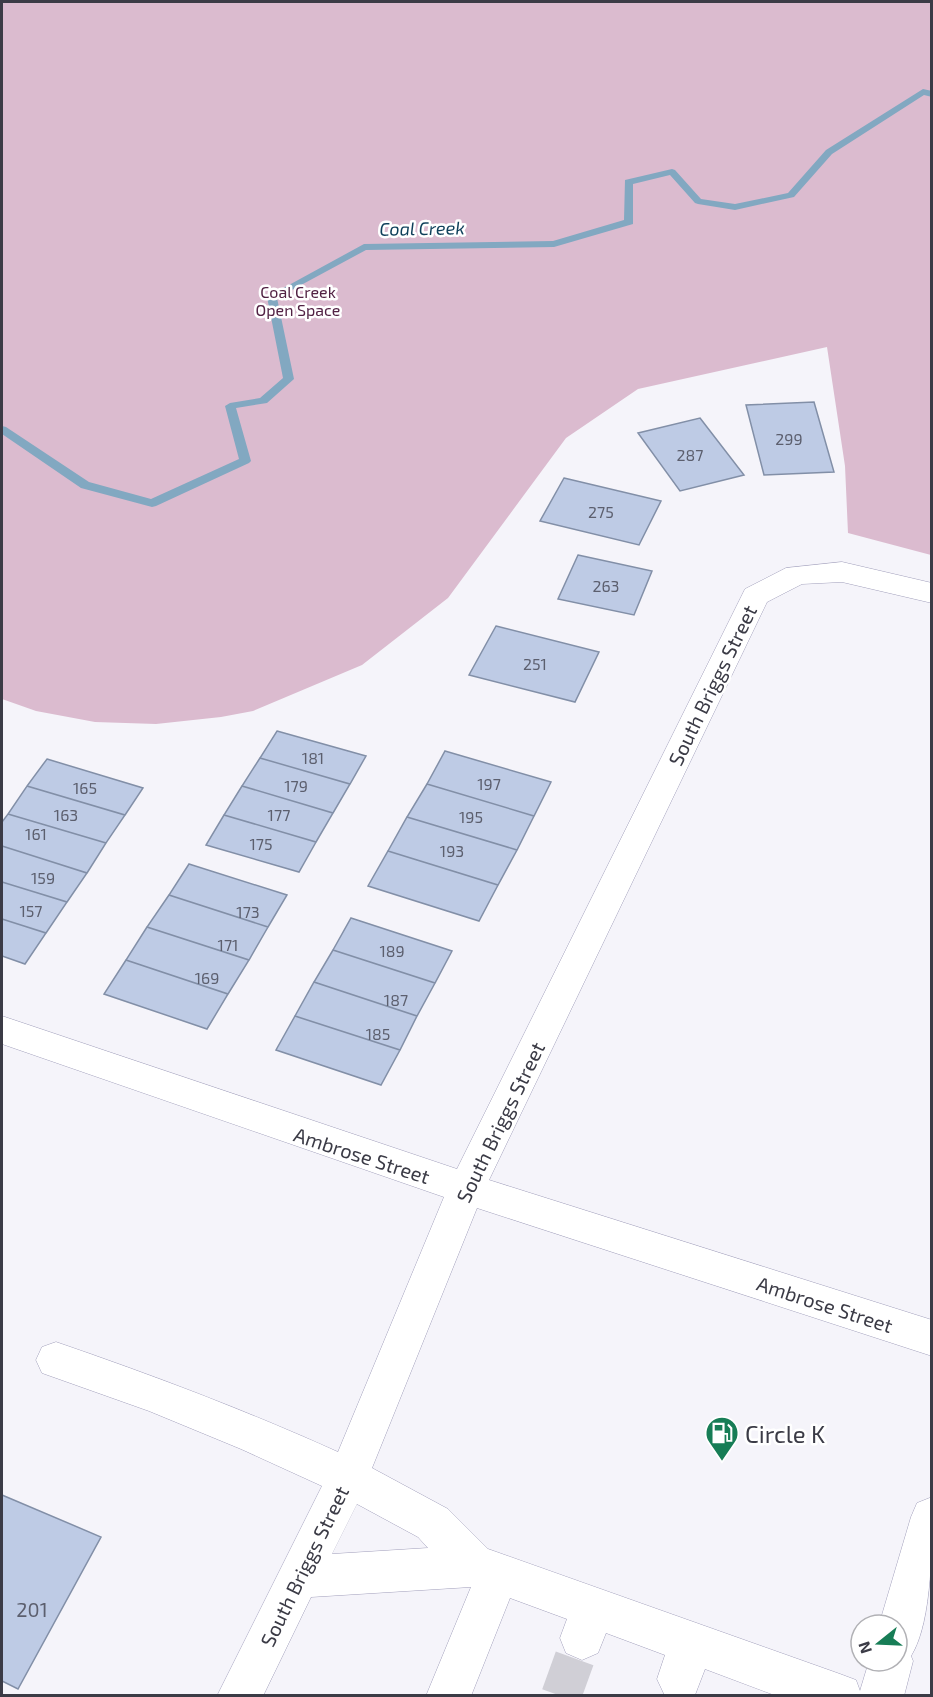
<svg xmlns="http://www.w3.org/2000/svg" width="933" height="1697" viewBox="0 0 933 1697" font-family="'Exo 2',sans-serif">
<style>
.green{fill:#dbbbcf}
.lines{fill:none;stroke-linecap:round;stroke-linejoin:round}
.stream{fill:#82a8c1;fill-rule:evenodd}
.building{fill:#becbe5;stroke:#828fa7;stroke-width:1.5}
.minor-tunnel{stroke:#d0cfd6;stroke-width:40;stroke-dasharray:40 20;stroke-linecap:butt}
.minor-casing{stroke:#a2a0bc;stroke-width:1}
.minor{fill:#fff;fill-rule:evenodd}
.labels{text-anchor:middle;dominant-baseline:central;stroke-width:5;stroke-linejoin:round;paint-order:stroke}
.far-park-label{font-size:16px;fill:#522244;stroke:#fff}
.number-label{font-size:16px;fill:#5c5f6e}
.far-water-label{font-size:18px;font-style:italic;fill:#0e3f5a;stroke:#fff}
.street-label{font-size:20px;fill:#3b3b46;stroke:#fff}
.near-number-label{font-size:20px;fill:#5c5f6e}
.near-poi-label{font-size:24px;fill:#3b3b46;stroke:#fff;text-anchor:start}
</style>
<rect width="100%" height="100%" fill="#f5f4fa"/>
<path class="green" d="M2,2H931V555L848,533L845,466L827,347L638,389L566,438L448,598L362,665L253,711L221,717L156,724L95,722L36,711L2,699Z"/>
<g class="lines">
<path class="stream" d="M923,89L932,91V97L924,95L832,154L794,197L735,210L698,204L695,203L670,175L633,184V224L554,247L366,250L277,298L294,379L267,403L236,408L251,461L249,463L156,506L152,507L81,488L2,434V426L6,427L89,482L151,499L239,459L225,406L230,403L260,398L283,378L267,297L364,244L553,241L624,220L625,180L672,169L675,170L701,199L735,204L788,193L826,150Z"/>
</g>
<path class="building" d="M814,402L834,472L764,475L746,405Z
M700,418L744,475L680,491L638,433Z
M564,478L661,501L639,545L540,521Z
M578,555L652,571L634,615L558,599Z
M496,626L599,652L575,702L469,675Z
M277,731L366,756L350,784L260,758Z
M445,751L551,782L534,816L427,784Z
M260,758L350,784L333,813L242,786Z
M47,759L143,788L125,815L27,786Z
M427,784L534,816L517,850L407,817Z
M27,786L125,815L106,843L8,814Z
M242,786L333,813L316,842L224,815Z
M8,814L106,843L87,873L2,846V822Z
M224,815L316,842L299,872L206,845Z
M407,817L517,850L498,885L388,851Z
M2,846L87,873L67,902L2,882Z
M388,851L498,885L479,921L368,886Z
M189,864L287,895L268,927L169,895Z
M2,882L67,902L46,933L2,919Z
M169,895L268,927L249,960L147,927Z
M351,918L452,951L435,983L333,950Z
M2,919L46,933L25,964L2,956Z
M147,927L249,960L228,994L126,960Z
M333,950L435,983L417,1016L314,982Z
M126,960L228,994L207,1029L104,994Z
M314,982L417,1016L400,1050L295,1016Z
M295,1016L400,1050L381,1085L276,1050Z
M2,1495L101,1537L18,1689L2,1681Z"/>
<g class="lines">
<path class="minor-tunnel" d="M561,1696L582,1638"/>
<g class="minor-casing">
<path id="minor" d="M842,562L932,583V603L842,582L802,584L767,602L489,1180L932,1320V1356L477,1208L372,1468L448,1509L488,1549L840,1674L856,1680L860,1691L869,1661H897V1625H879L911,1517L917,1503L932,1497C932,1540 933,1621 911,1656L913,1661L904,1696H777L705,1669L695,1695L665,1696L657,1679L665,1655L606,1633L598,1653L582,1660L566,1653L560,1638L567,1619L510,1598L471,1696H426L471,1587L311,1597L263,1696H217L322,1486L241,1449L149,1411L42,1373L36,1360L42,1347L56,1342C152,1375 245,1410 338,1452L444,1197L2,1044V1016L457,1169L745,589L786,568ZM357,1504L418,1537L428,1548L332,1554Z"/>
</g>
<use href="#minor" class="minor"/>
</g>
<defs>
<g id="fuel-pin" transform="scale(1.725)"><path d="M0 17L-7.5 6A9.5 9.5 0 1 1 7.5 6Z" fill="#177d56" stroke="#fff"/><path d="M-5.5-6h7V0h2V4h1.3V-2.5L3-4.5l.8-.8L6-3V5H2.5V1h-1V6h-7ZM-4.2-4.7v3.2H.2V-4.7Z" fill="#fff"/></g>
</defs>
<g fill-rule="evenodd">
<use href="#fuel-pin" x="722" y="1433"/>
</g>
<g class="labels">
<g class="far-park-label">
<text x="298" y="291">Coal Creek<tspan x="298" dy="18">Open Space</tspan></text>
</g>
<g class="number-label">
<text x="789" y="438">299</text>
<text x="690" y="454">287</text>
<text x="601" y="511">275</text>
<text x="606" y="585">263</text>
<text x="535" y="663">251</text>
<text x="313" y="757">181</text>
<text x="489" y="783">197</text>
<text x="296" y="785">179</text>
<text x="85" y="787">165</text>
<text x="66" y="814">163</text>
<text x="279" y="814">177</text>
<text x="471" y="816">195</text>
<text x="36" y="833">161</text>
<text x="261" y="843">175</text>
<text x="452" y="850">193</text>
<text x="43" y="877">159</text>
<text x="31" y="910">157</text>
<text x="248" y="911">173</text>
<text x="228" y="944">171</text>
<text x="392" y="950">189</text>
<text x="207" y="977">169</text>
<text x="396" y="999">187</text>
<text x="378" y="1033">185</text>
</g>
<g class="far-water-label">
<text transform="translate(422 228) rotate(-1)">Coal Creek</text>
</g>
<g class="street-label">
<text transform="translate(712 685) rotate(-64)">South Briggs Street</text>
<text transform="translate(500 1122) rotate(-64)">South Briggs Street</text>
<text transform="translate(362 1155) rotate(18)">Ambrose Street</text>
<text transform="translate(825 1304) rotate(18)">Ambrose Street</text>
<text transform="translate(304 1566) rotate(-64)">South Briggs Street</text>
</g>
<g class="near-number-label">
<text x="32" y="1609">201</text>
</g>
<g class="near-poi-label">
<text x="745" y="1433">Circle K</text>
</g>
</g>
<rect width="933" height="1697" fill="none" stroke="#3b3b46" stroke-width="6"/>
<g transform="translate(879 1643) rotate(252)"><circle r="28" fill="#ffffff" stroke="#b1b1b5" stroke-width="1.5"/>
<path d="M0-4.5L10 22L0 15L-10 22Z" fill="#177d56"/>
<text y="-9" font-size="16" font-weight="bold" text-anchor="middle" fill="#3b3b46">N</text>
</g>
</svg>
